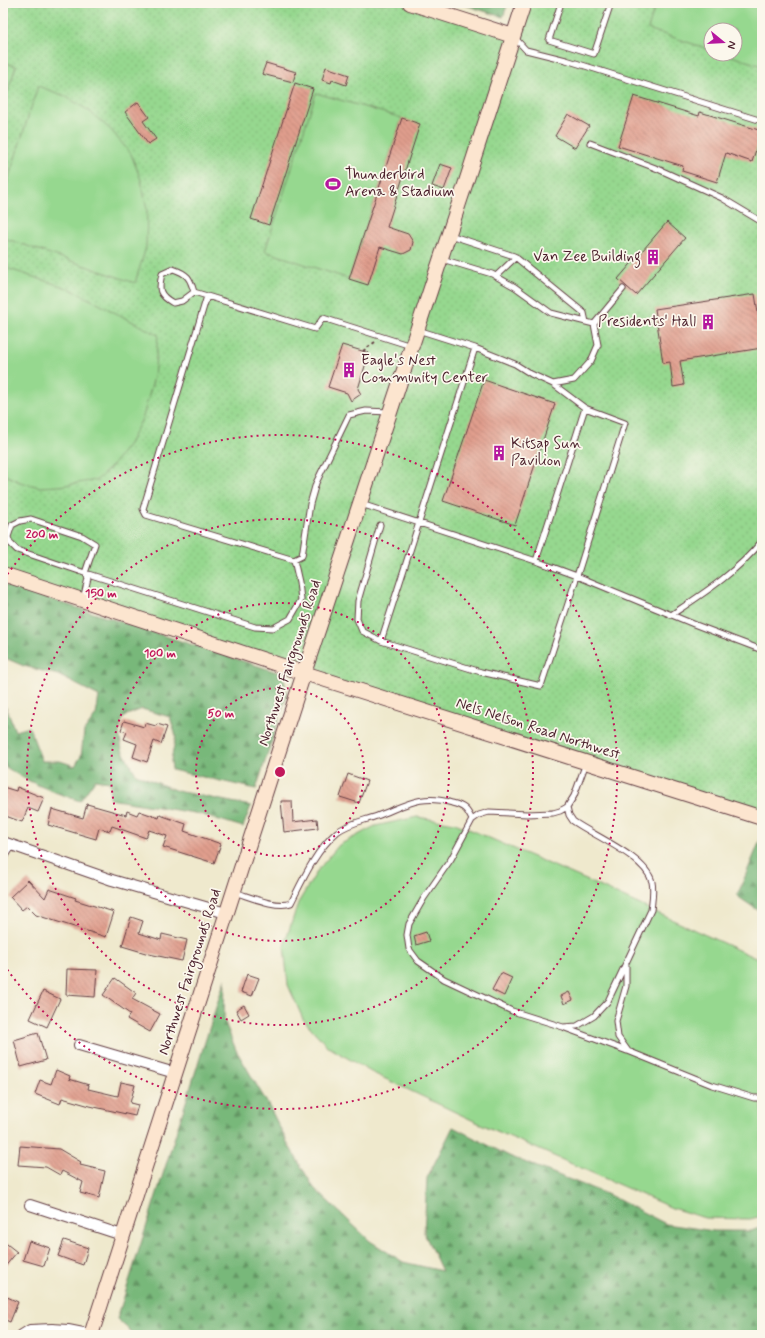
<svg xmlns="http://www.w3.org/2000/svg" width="765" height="1338" viewBox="0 0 765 1338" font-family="Mynerve,sans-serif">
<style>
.grass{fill:url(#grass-dots);stroke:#707c5d;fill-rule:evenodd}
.forest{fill:url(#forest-firs);stroke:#616c52}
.pitch{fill:#96d88f;stroke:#707c5d}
.building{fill:url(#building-back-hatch)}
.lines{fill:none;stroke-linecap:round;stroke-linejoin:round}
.lane-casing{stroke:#633d43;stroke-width:7}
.street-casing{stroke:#633d43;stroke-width:12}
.secondary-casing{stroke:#633d43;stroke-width:16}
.path{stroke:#633d43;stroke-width:2;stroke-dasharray:3 3;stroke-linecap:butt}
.lane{stroke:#fff;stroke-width:5}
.street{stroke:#fff;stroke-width:10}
.secondary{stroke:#fce5cf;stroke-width:14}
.ring{fill:none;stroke:#c2185b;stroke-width:2;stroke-dasharray:2 4}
.labels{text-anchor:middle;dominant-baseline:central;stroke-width:3.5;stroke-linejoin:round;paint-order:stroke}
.poi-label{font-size:15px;fill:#4a1f2b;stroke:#fbf7ec;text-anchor:start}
.street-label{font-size:15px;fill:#4a1f2b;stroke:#fbf7ec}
.centre{fill:#c2185b;stroke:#fbf7ec;stroke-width:2}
.ring-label{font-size:12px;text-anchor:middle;font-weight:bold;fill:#c2185b;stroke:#fbf7ec;stroke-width:3.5;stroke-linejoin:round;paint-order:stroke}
</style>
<defs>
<pattern id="grass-dots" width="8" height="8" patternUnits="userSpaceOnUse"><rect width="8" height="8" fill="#96d88f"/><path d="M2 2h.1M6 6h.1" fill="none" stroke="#83b97c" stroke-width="1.8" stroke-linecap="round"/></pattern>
<pattern id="forest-firs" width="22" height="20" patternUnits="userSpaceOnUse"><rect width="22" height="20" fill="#78b87a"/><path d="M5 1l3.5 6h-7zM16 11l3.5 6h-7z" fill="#649564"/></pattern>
<pattern id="building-back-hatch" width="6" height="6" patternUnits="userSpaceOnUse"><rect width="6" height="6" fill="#e09e8d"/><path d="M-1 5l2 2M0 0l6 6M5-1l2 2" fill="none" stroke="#b88073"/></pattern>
</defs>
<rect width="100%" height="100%" fill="#fbf7ec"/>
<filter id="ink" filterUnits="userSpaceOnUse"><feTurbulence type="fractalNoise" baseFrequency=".025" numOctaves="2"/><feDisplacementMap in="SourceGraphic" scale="8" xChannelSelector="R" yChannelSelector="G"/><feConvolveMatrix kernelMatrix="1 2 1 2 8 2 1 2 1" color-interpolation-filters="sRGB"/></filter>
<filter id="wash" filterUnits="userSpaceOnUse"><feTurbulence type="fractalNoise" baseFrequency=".012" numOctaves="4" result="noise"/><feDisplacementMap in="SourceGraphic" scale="16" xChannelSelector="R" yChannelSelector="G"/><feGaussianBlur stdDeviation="0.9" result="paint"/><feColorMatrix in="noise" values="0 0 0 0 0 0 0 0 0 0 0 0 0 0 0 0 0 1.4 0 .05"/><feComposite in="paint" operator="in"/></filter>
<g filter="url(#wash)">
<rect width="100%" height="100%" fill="#efe9cd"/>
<path class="grass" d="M3,3H410L513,36L524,3H762V818L3,574ZM711,30H735V54H711Z"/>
<path class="forest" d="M459,3H508L503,17Z
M3,584L283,674L287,694L256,789L172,770L171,760L176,736L170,717L142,709L127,715L122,720L119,733L122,750L136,774L177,791L251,806L243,827L200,814L110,799V782L95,780L80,801C53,792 26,782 3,765V714L6,707L15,731L29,727L42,761H60L75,766L81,756L84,731L96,715L99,696L58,675L24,666L3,657Z
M761,838H762V913L737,896Z
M225,979L224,1020L236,1050L269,1106L289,1146L314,1188L370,1241L403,1262L442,1271L424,1233L427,1178L453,1127L509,1156L609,1195L666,1224L714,1231H751L762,1227V1335H135L117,1319Z"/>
<path class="pitch" d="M656,3H762V66L725,54H735V30H711V50L648,29Z
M3,62L16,66L3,106Z
M38,86L65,96L89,111L111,130L131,154L141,180L147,210L146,247L135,283L4,238L3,236V196Z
M316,93L402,118L349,279L265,251Z
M3,267L70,289L158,335L154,377L143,417L129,444L111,467L97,480L59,486L40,487L20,482L3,474Z
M417,817L455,823L586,880L762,961V1216L750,1219L705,1218L672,1208L474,1121L371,1072L327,1046L303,1019L288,985L284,946L298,903L318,870L339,845L375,826Z"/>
<g id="blocks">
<path class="building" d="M266,63L296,72L293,82L262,74Z
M326,67L349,75L346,85L332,80L331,83L322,80Z
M295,83L313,89L269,225L251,219Z
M634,96L699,116L700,112L762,131L752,162L726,153L717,182L682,171L683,166L618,146Z
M138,102L149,117L143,121L156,139L148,144L125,112Z
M568,114L589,126L575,148L555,136Z
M402,118L420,124L387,227L408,234L413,242L411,250L403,254L380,247L368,285L349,279Z
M440,164L452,168L444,190L432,186Z
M667,222L685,238L636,295L618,279Z
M755,294L762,337V348L680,361L684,385L673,387L670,362L663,363L655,309Z
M342,345L369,353L358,389L361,394L351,401L347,393L328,387Z
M484,380L555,404L515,525L443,501Z
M124,721L144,727L145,723L156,726L157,724L167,727L161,744L154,741L147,762L133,757L137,744L124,739L127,732L121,730Z
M348,774L367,781L359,803L340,797Z
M3,787L16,791L17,787L44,798L38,812L28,808L22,822L3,815Z
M281,801H292L293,822L317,819L318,828L284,832Z
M87,804L126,815L127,811L137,815L139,811L159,818L160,815L186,824L184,831L221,844L214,863L163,847L167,836L149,830L146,838L112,826L110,831L99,828L96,839L48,825L52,809L83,818Z
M28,880L45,898L49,889L76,898L75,900L114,912L106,937L36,915L27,906L22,910L10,897Z
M131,917L143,921L139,933L161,940L162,934L187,940L182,961L149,954L122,946Z
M426,932L429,941L416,945L414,936Z
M67,969L97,970L95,997L66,995Z
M501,973L512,978L504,996L492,990Z
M247,974L259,978L252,996L241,992Z
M115,978L136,993L132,999L160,1014L150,1032L127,1019L130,1014L103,995Z
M43,991L60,999L47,1027L30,1019Z
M569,992L573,1000L564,1004L561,996Z
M244,1005L249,1014L241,1019L236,1010Z
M38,1033L46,1060L21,1067L14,1040Z
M56,1070L70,1076L69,1079L89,1085L88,1089L118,1096L121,1082L135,1085L130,1103L138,1105L135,1116L90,1106L62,1098L60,1104L35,1094L40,1080L51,1084Z
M20,1146L59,1149L81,1162L80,1165L105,1171L99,1198L80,1193L83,1182L62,1171L60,1175L46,1167L18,1165Z
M64,1240L88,1248L83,1265L58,1256Z
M3,1241L17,1252L3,1269Z
M29,1241L50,1248L44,1266L23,1260Z
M3,1295L18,1302L10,1322L3,1319Z"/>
</g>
</g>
<g filter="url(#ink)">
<use href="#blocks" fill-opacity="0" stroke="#633d43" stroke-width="1"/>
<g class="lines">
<g class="lane-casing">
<path id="lane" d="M561,3L549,40L594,54L611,3
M515,38L526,50L566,60L762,121
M590,143L658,169L722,198L762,222
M442,259L492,274L515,287L551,313L586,322L584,313L514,256L450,235
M496,276L516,257
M194,292L182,301L173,303C159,295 158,290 162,274L173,269C188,274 190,278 194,292L207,296
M586,322L594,324L623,289
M475,348L515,364L531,374L553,384L574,380L591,361L598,345L594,324
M553,384L585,408L625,423L577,576L696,625L762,650
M361,504L536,561L577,576L541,686L481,672L381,641L362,631L357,619L358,601L380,525
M294,560L146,515L143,509L207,296L315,329L323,318L411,346
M536,561L585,408
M83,600L88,578L85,573L17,550L10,543L8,537L12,525L20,521L31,519L82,536L95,544L85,573L255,627L273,628L290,619L301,600L299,582L294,560L302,556L310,504L316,483L349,415L366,411L389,412
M671,615C704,593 737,572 762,541
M381,641L475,348L418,330
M567,807L569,815L573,821C594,836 646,857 652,882C654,891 652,901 651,910L608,1001L594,1016L577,1026L563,1027L512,1011L444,979L418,961L409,949L407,935L409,924L424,898L451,859L472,820L479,815L489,812L527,814L553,813L560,811L567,807L574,796L586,763
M234,892C248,896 277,909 291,903C303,879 316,850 337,832C349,823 363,821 377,816C404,806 422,793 452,803C464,806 467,809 472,820
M626,965V986L616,1021L618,1037L628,1051L712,1085L754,1098H762
M565,1028L627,1051"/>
</g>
<g class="street-casing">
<path id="street" d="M3,842L112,880L226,913
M3,856L10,845
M79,1045L175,1073
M30,1205L122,1235
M22,1335L30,1330L52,1329L68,1330L93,1335"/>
</g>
<g class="secondary-casing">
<path id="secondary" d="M410,3L513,36
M3,574L304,673L762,818
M91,1335L301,682L466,182L524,3"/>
</g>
<path class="path" d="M363,351L375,342"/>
<use href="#lane" class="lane"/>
<use href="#street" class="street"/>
<use href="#secondary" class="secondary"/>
</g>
</g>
<g class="ring">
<circle cx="280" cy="772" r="84"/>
<circle cx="280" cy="772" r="169"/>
<circle cx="280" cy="772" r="253"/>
<path d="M4 579A337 337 0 1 1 4 965"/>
</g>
<defs>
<g id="stadium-bare" transform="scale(1.2)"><path d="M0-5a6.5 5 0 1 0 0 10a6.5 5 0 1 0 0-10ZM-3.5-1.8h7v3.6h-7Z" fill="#b5179e" stroke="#fbf7ec" stroke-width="2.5" paint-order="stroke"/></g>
<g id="building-bare" transform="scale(1.2)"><path d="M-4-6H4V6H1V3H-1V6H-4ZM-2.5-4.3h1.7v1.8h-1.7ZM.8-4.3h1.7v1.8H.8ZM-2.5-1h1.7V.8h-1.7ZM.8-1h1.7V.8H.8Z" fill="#b5179e" stroke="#fbf7ec" stroke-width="2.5" paint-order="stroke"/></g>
</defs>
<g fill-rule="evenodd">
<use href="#stadium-bare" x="333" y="184"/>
<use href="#building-bare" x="653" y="257"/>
<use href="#building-bare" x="708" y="322"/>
<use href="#building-bare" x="349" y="370"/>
<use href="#building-bare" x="499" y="453"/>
</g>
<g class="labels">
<g class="poi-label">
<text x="345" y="175">Thunderbird<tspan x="345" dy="17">Arena &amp; Stadium</tspan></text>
<text x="641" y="257" text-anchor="end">Van Zee Building</text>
<text x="696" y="322" text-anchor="end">Presidents' Hall</text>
<text x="361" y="361">Eagle's Nest<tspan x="361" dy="17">Community Center</tspan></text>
<text x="511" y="444">Kitsap Sun<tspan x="511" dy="17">Pavilion</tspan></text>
</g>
<g class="street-label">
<text transform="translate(290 663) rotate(-72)">Northwest Fairgrounds Road</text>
<text transform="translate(538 729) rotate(18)">Nels Nelson Road Northwest</text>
<text transform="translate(190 972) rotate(-72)">Northwest Fairgrounds Road</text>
</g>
</g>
<circle cx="280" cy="772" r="6" class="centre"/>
<g class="ring-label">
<text x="42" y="538">200 m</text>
<text x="101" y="597">150 m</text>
<text x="160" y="657">100 m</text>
<text x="221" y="717">50 m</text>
</g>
<rect width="765" height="1338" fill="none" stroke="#fbf7ec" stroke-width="16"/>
<g transform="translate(723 42) rotate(108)"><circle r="19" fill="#fbf7ec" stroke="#b4a19f"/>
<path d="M0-3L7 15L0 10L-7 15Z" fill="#b5179e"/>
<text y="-6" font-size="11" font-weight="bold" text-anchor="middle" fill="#4a1f2b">N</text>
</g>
</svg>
